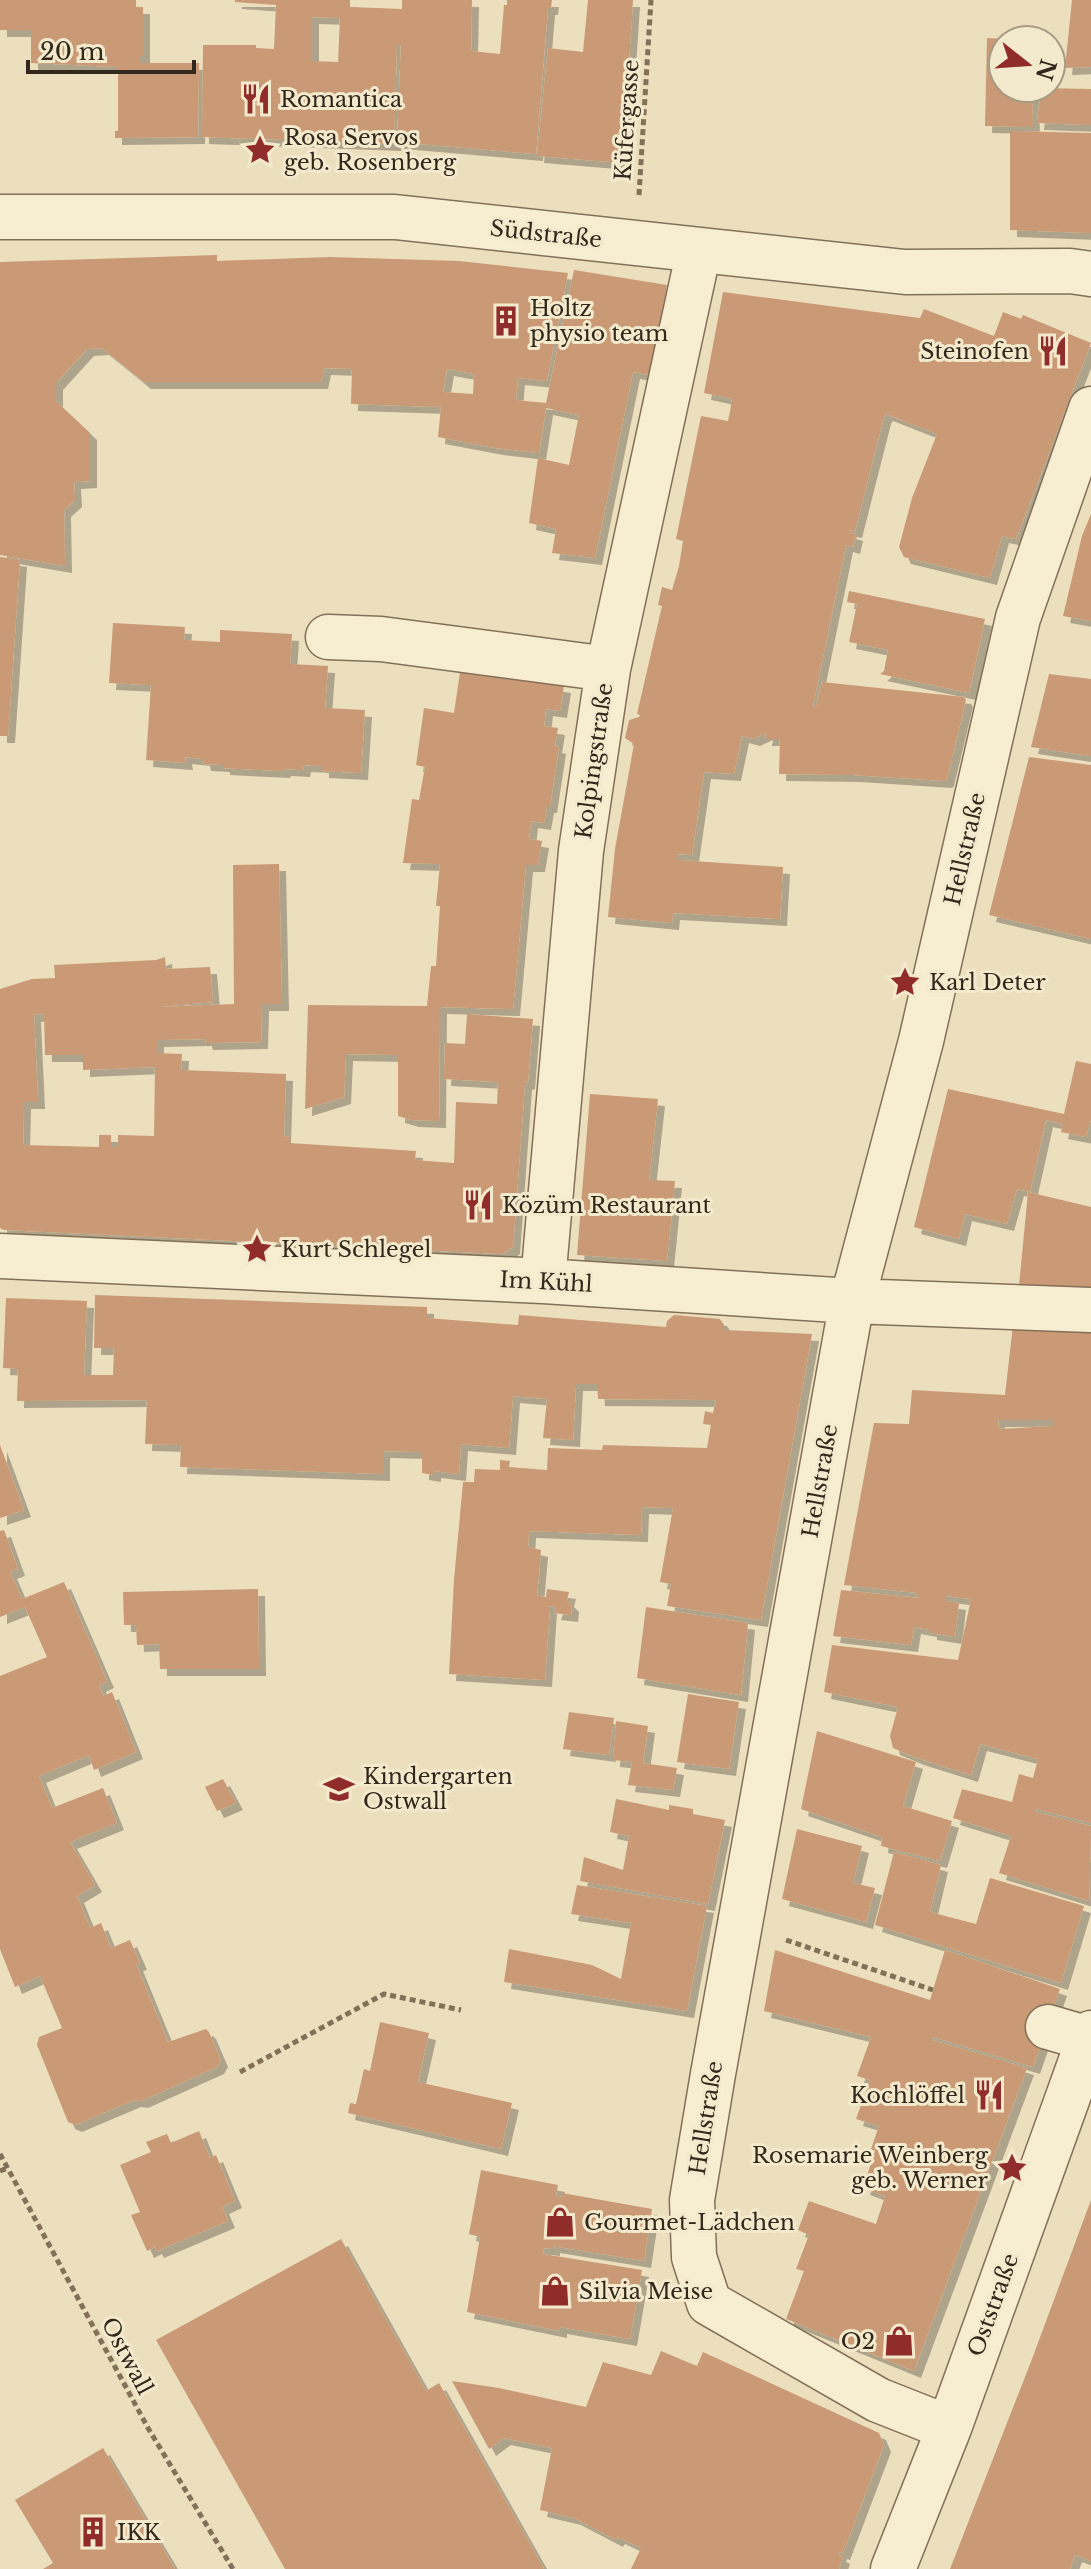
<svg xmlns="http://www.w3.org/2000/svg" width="1091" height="2569" viewBox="0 0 1091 2569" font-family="'Libre Baskerville',serif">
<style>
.building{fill:#c99a75;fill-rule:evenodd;filter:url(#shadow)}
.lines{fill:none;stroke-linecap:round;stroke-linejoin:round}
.minor-casing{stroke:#837058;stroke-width:47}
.path{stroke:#837058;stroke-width:5;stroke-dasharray:6 4;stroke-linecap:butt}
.minor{stroke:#f7edd1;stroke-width:44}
.labels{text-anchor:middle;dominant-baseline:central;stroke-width:6;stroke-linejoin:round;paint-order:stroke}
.poi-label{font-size:22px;fill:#33281c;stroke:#f3eacd;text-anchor:start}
.street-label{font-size:22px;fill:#33281c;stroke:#f3eacd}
</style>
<defs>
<filter id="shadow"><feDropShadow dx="7" dy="7" stdDeviation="0" flood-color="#0004"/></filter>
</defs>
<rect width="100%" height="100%" fill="#ecdfbe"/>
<path class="building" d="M0,0H136V7H143V56H139V63H199L198,137L115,138V131H118V67L31,63V30H0Z
M235,0H350V7L402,9V0H472L471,51L500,54L504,5H507V0H552L551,8H548L536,154L397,142L401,45H397L394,144L202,137L203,45H256V48L274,49L276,5L235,2ZM312,17L340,18L338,62L312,61Z
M588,0H633L622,163L537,156L548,48L583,52Z
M1072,0H1091V67L1065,68Z
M987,38L1003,39V88H1032L1033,127L985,126Z
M1041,88L1091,89V125L1037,123Z
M1010,131L1091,133V233L1010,230Z
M217,255V261L330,257L459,261L568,273L547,381L518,378L516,400L546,403L574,270L667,285L650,375L633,372L595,558L552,553L556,529L529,523L538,458L569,465L579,415L546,408L539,453L496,448L438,437L441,407L351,404L352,369L324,368L321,382H144L102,348L87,349L56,383V401L90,433V481L74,482L75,500L64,510L65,566L0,555V262ZM447,369L474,374L473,394L443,392Z
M723,292L920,318L924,309L994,336L1003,312L1021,319L1023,315L1091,343L1016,539L1002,536L990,578L904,557L899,547L912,498L937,434L886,414L884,417L855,531L850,530L849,532L856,534L853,547L846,545L813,706L816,707L822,682L964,697L966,700L947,779L945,781L853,775L779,774L780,739H765L766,733L753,739L742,736L734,774L704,772L692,855L678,854V860L783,867L780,919L673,913L672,923L608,917L615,849L634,744L625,738L629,720L639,717L640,715L637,714L662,606L658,605L662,587L672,590L679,566L683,541L676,539L701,416L728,421L730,411L732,399L704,393Z
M1091,514V621L1063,616L1082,536Z
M0,557L20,560L8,736H0Z
M849,591L985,619L969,693L880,674L884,671L888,650L849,642L857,604L847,602Z
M113,623L185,627L184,640L220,642V630L292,634L290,664L328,666L325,708L365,710L361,773L322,771V766L304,765L303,770L284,769L283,771L223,768V765L204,764L203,759L185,757L186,763L146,760L151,685L109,683Z
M460,672L564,686L560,711L546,709L544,726L558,728L555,746L559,747L550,806H547L544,823L531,821L529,839L542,841L538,865H526L513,1009L440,1007L439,1121L412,1120L398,1116V1055L346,1054L344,1097L305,1109L308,1005L427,1006L431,966H436L440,906H436L440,864L403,863L412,799L419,800L425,767L416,765L424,708L454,713Z
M1049,674L1091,679V756L1031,747Z
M1029,757L1091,765V939L989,915Z
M279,864L282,1004H262L261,1042L206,1043L205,1039L157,1040V1053L182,1054L181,1070L286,1074L284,1136L289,1137V1143L416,1151L415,1160L454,1163L456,1102L497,1104L498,1082L444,1079L445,1043L465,1044L467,1014L533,1019L528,1082L525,1083L513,1247L503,1254L4,1230L0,1228V989L32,979L55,978L54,965L156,960L165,957L166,969L210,967L213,1002L157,1007L234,1004L233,865ZM44,1014L45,1055H83V1070L155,1067L154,1136L118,1135V1147H111V1135H99V1147L23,1145L24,1102H38L34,1015Z
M1076,1061L1091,1064V1119L1086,1137L1061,1132L1063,1124L1046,1120L1030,1192L1017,1189L1007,1224L965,1214L959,1239L914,1227L948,1089L1064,1114Z
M590,1094L658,1099L649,1180L675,1181L667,1261L577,1255Z
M1028,1192L1091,1207V1289L1019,1286Z
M95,1295L427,1307V1318L518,1325L519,1315L666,1327L667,1321L674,1315L720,1319L724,1325V1330L812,1334L761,1620L667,1606L671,1584L660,1582L673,1508L642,1507L641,1535L529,1531L528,1547L541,1550L537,1596L546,1597L547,1589L569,1592L567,1600L572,1605L571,1615L554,1613L556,1607L550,1606L545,1680L449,1674L454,1580L463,1482H474L475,1469L500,1470V1460L510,1461L509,1467L547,1470L548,1448L602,1450L603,1445L707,1448L711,1425L703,1424L705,1411L713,1413L716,1400L598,1399L597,1384H576L573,1440L543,1438L547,1399L513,1396L509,1448L461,1444L459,1474L434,1471V1475L422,1473V1452L383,1451V1474L180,1467L181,1445L145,1444L147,1400L17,1401L18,1369L3,1368L6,1298L87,1301L84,1375H113L114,1348H94Z
M1013,1325L1091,1328V1823L1036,1809L1035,1812L1091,1826L1089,1901L999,1873L1011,1836L953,1818L962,1789L1012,1802L1019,1774L1033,1778L1038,1759L980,1744L971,1775L917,1758L893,1748L890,1736L898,1707L824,1692L832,1645L958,1660L971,1599L946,1596V1601L959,1603L955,1637L930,1633V1630L914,1627L911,1645L833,1636L841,1590L918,1598V1593L844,1585L874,1423L909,1424L912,1390L1005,1395ZM998,1420H1053V1426L999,1429Z
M0,1445L24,1510L0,1518Z
M4,1530L18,1569L10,1572L22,1599L64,1582L107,1681L99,1685L103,1696L112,1692L136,1752L94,1770L89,1755L39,1776L52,1808L103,1788L117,1823L70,1842L95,1885L77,1896L90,1928L101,1923L111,1948L130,1940L140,1963L136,1964L168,2042L206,2029L209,2032L221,2060L217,2067L141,2101L134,2100L75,2125L68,2122L37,2045L39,2037L62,2028L40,1976L15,1987L0,1949V1676L47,1657L25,1607L0,1617V1531Z
M258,1589L259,1669H160L159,1644L137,1645L136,1625H124L123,1592Z
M646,1607L748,1623L741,1695L637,1678Z
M688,1694L739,1702L729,1769L677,1762Z
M569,1712L614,1718L609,1755L563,1749Z
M616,1721L648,1726L643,1763L677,1768L673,1790L628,1785L632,1762L613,1760Z
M817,1731L916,1762L903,1806L952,1821L940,1861L881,1846L882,1837L801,1809Z
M223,1779L236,1803L217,1811L205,1787Z
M616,1799L669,1810V1805L693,1809V1814L725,1820L708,1904L580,1881L584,1857L623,1870L629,1836L610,1832Z
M797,1829L862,1846L853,1883L875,1888L866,1922L782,1899Z
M894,1852L941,1865L930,1912L976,1924L990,1878L1084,1906L1061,1983L875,1925Z
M577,1885L707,1906L687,2011L504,1982L509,1949L592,1965L621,1979L631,1923L571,1914Z
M775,1950L930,2000L945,1950L1060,1989L1033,2067L933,2037L932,2040L1027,2068L914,2371L786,2319L804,2271L796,2269L809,2235L798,2230L809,2201L876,2224L885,2196L863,2188L875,2151L871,2149L879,2126L856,2119L870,2080L857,2076L871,2037L764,2011Z
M380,2022L429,2033L418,2082L512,2103L501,2149L348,2113L350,2103L356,2104L364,2069L370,2071Z
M199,2131L210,2158L216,2155L235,2201L222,2207L228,2221L157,2251L155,2247L147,2251L131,2215L140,2212L120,2165L151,2152L146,2142L167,2134L171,2143Z
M481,2170L558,2185L556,2196L562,2197V2193L652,2209L644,2261L553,2246V2249L544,2248L543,2254L642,2270L630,2339L560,2327V2331L467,2312L480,2237L469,2234Z
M1091,2200V2561L1075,2555L1070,2569H950L1032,2359Z
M341,2239L426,2391L439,2383L544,2569H285L156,2340Z
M661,2351L697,2366L703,2352L879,2433L884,2445L843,2553L840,2552L839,2555L843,2557L839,2569H631L641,2548L618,2537L616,2540L574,2518L540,2510L552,2448L504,2438L489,2449L452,2381L499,2388L586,2407L603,2362L651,2375Z
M103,2448L175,2569H43L53,2563L15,2500Z"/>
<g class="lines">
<g class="minor-casing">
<path id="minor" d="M0,217H395L905,272L1070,271L1091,274
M328,637L381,639L608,669
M0,1256L543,1281L852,1301L1091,1310
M543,1281L581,851L608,669L699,250
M1048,2027L1089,2039
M949,2428L878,2400L709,2303L694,2257L692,2200L713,2074L852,1301L921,1041L1018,618L1091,409
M893,2569L949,2428L1091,2033"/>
</g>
<path class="path" d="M639,195L651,0
M786,1940L933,1990
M240,2072L384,1994L461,2010
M0,2154L148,2428L233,2569
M0,2171L8,2168"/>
<use href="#minor" class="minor"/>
</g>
<defs>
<g id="restaurant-bare" transform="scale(2.4)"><path d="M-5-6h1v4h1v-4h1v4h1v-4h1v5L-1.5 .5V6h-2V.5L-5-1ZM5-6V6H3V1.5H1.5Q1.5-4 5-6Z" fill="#902c2a" stroke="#f3eacd" stroke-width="2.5" paint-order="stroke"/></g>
<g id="sight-bare" transform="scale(2.4)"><path d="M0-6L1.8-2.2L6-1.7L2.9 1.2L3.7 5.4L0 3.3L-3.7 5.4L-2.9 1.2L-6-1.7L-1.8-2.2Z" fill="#902c2a" stroke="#f3eacd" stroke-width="2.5" paint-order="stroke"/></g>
<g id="building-bare" transform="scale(2.4)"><path d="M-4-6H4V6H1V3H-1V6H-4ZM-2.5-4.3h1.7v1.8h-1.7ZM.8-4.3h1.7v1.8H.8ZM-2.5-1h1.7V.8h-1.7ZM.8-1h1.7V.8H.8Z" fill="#902c2a" stroke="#f3eacd" stroke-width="2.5" paint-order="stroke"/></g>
<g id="school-bare" transform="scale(2.4)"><path d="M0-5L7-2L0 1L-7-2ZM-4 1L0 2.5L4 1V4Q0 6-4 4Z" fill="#902c2a" stroke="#f3eacd" stroke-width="2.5" paint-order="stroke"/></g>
<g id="shop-bare" transform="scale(2.4)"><path d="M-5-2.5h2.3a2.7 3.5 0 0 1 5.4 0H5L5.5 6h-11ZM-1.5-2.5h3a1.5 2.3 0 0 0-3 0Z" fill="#902c2a" stroke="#f3eacd" stroke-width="2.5" paint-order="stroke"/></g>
</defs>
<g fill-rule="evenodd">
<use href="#restaurant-bare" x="256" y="99"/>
<use href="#sight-bare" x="260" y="150"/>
<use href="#building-bare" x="506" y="321"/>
<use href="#restaurant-bare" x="1053" y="351"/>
<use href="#sight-bare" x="905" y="982"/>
<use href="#restaurant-bare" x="478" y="1205"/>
<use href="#sight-bare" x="257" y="1249"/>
<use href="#school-bare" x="339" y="1789"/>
<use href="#restaurant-bare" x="989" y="2095"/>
<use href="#sight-bare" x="1012" y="2168"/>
<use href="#shop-bare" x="560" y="2222"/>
<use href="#shop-bare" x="555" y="2291"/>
<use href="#shop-bare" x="899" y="2341"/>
<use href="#building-bare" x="93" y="2532"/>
</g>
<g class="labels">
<g class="poi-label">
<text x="280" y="99">Romantica</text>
<text x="284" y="137">Rosa Servos<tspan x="284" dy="25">geb. Rosenberg</tspan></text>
<text x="530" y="308">Holtz<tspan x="530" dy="25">physio team</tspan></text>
<text x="1029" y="351" text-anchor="end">Steinofen</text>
<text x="929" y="982">Karl Deter</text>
<text x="502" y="1205">Közüm Restaurant</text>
<text x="281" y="1249">Kurt Schlegel</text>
<text x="363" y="1776">Kindergarten<tspan x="363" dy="25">Ostwall</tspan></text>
<text x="965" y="2095" text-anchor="end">Kochlöffel</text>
<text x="988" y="2155" text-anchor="end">Rosemarie Weinberg<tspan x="988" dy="25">geb. Werner</tspan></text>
<text x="584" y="2222">Gourmet-Lädchen</text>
<text x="579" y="2291">Silvia Meise</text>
<text x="875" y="2341" text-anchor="end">O2</text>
<text x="117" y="2532">IKK</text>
</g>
<g class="street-label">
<text transform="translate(627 120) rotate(-86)">Küfergasse</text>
<text transform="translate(546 234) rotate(6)">Südstraße</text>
<text transform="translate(594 761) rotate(-82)">Kolpingstraße</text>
<text transform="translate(965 849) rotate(-77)">Hellstraße</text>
<text transform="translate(546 1282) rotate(3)">Im Kühl</text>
<text transform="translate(820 1481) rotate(-80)">Hellstraße</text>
<text transform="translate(706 2118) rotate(-81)">Hellstraße</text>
<text transform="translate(993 2305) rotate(-70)">Oststraße</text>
<text transform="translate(127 2356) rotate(62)">Ostwall</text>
</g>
</g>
<g transform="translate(1027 64) rotate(107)"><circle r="38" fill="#f3eacd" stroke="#a69c86" stroke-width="2"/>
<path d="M0-6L14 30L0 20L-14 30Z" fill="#902c2a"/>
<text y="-12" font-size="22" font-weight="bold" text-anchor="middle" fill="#33281c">N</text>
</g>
<path d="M28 60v12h166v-12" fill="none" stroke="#33281c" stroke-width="4"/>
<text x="40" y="60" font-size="24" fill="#33281c" stroke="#f3eacd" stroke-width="6" paint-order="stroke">20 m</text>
</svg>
